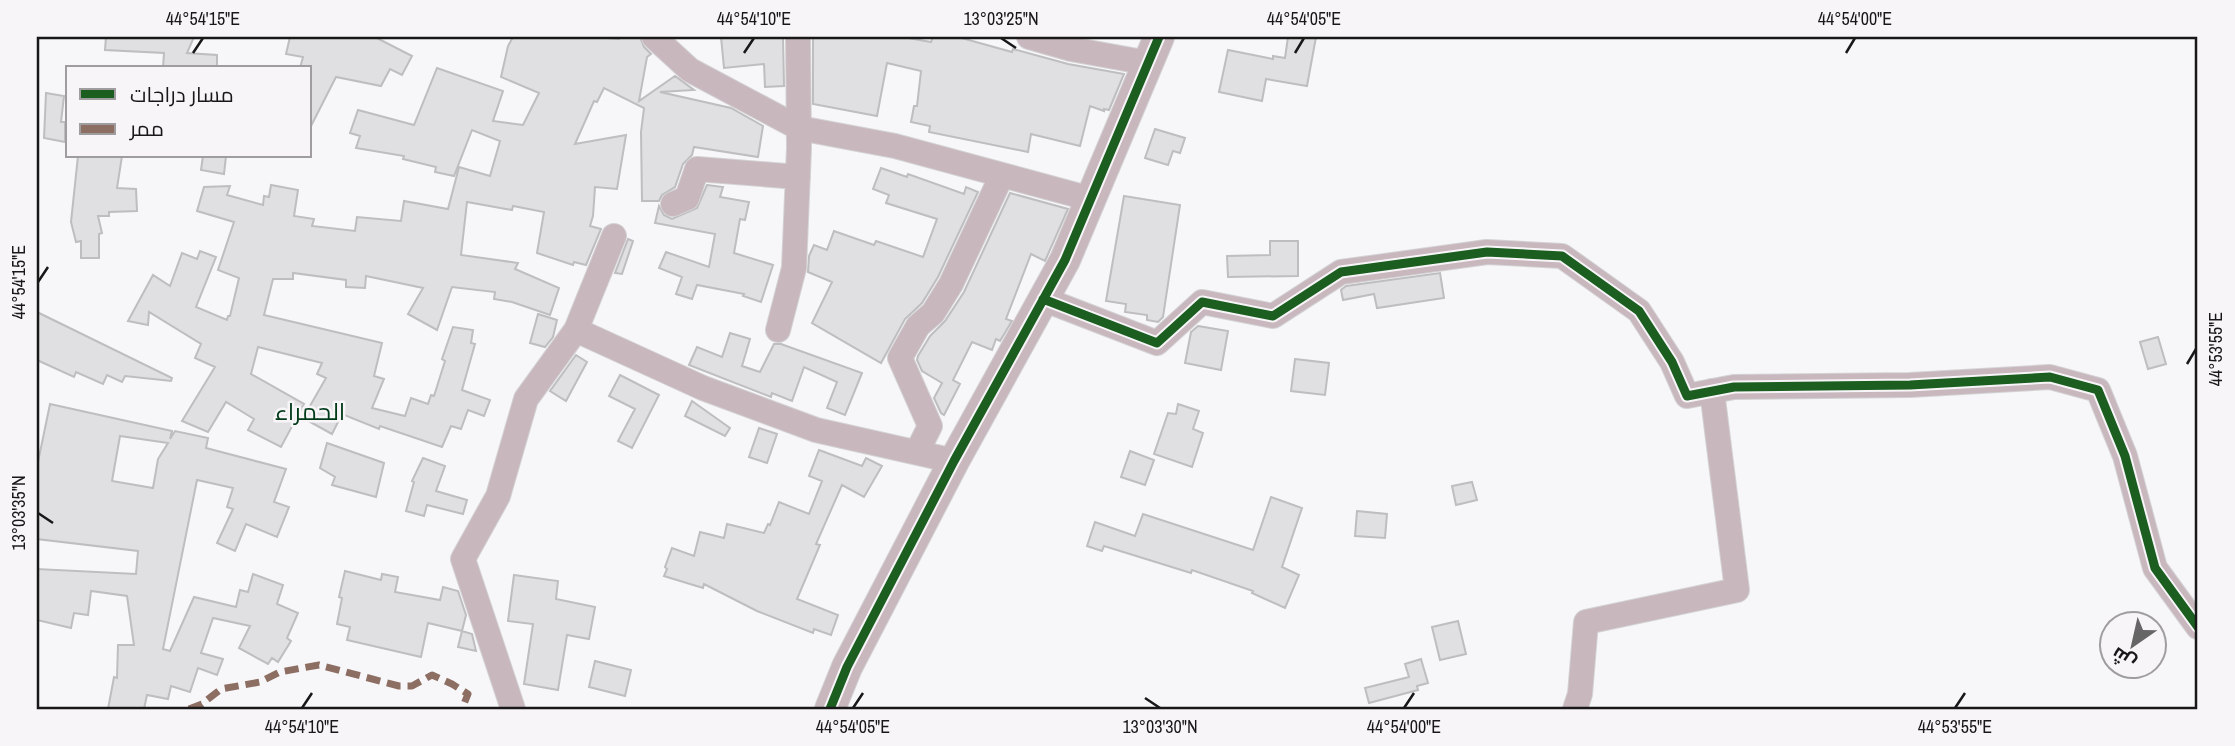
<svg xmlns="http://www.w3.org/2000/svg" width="2235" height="746" viewBox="0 0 2235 746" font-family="'Archivo Narrow',Cairo,sans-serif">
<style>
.building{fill:#e0dfe1;stroke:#bebdbf;stroke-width:2;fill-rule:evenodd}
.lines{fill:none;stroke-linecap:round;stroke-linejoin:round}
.minor-casing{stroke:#d3d2d4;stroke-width:26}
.tertiary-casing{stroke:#d3d2d4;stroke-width:32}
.minor{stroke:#c8b7bc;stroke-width:24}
.tertiary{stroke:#c8b7bc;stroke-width:30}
.quiet{stroke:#8d6e63;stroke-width:7;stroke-dasharray:14 7;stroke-linecap:butt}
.cycleway-casing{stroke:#f8f5f9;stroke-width:13}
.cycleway{stroke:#1b5e20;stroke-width:9}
.ticks{fill:none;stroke:#191819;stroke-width:2.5}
.labels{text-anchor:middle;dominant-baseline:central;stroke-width:5;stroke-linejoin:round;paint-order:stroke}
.quarter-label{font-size:24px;fill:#013a19;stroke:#f8f5f9}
.neatline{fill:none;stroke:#191819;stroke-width:2.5}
.ticks-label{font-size:18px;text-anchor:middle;fill:#191819}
</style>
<rect width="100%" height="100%" fill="#f7f6f8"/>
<path class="building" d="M106,37H194L187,53L217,55V68H163L164,53L105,50Z
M290,37H375L412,56L402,75L390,69L381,86L336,77L310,128V68H300L303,57L286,54Z
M513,37H593L619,39V37H640L644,47L651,54L647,57L639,101L675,76L694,90L660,92L731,108L763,126L758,157L694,147L692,155L683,164L675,187L662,195L659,201H642L641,132L644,108L604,88L597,102L594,101L575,144L626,135L617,189L595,187L593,216L590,226L601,229L586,265L574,262L573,265L537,253L544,212L513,206L512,210L467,202L461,255L518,263L515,269L559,288L550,315L512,302L494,299L495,292L452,287L437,330L408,314L423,288L366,276L365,288L346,287V280L293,273V279H273L264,315L382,343L374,376L384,379L372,408L405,416L411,398L428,404L431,395L434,396L445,361L442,359L453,327L473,330L471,343L475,344L462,390L490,400L484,416L468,410L461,429L451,426L442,447L380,426L379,429L342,414L332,434L303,418L326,378L317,374L322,363L258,347L251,374L304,404L281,447L248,430L254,419L226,402L208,432L182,421L215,367L195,358L201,344L149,312L148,325L128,321L153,275L170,286L182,253L197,259L200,251L216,257L196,307L227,320L228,316H230L239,278L218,270L234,222L197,211L204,187L230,186L227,195L263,205L264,196L269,197L271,185L298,190L294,216L314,219L312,226L355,231L357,217L401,221L404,201L448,209L459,167L490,176L500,141L472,130L454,176L435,172L436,167L403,159L404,156L356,148L360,136L350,133L358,110L414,125L437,68L503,91L493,121L523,125L539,93L501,77L508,46Z
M721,37H783L784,86L765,87L764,64L724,68Z
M813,37H903L931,42L933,37H958L1012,52L1013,49L1068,64L1124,74L1109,110L1104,109V111L1090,106L1080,146L1031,134L1028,152L929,132L930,126L911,122L914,106H917L921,71L887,63L877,116L813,104Z
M1288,37H1316L1307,86L1266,79L1262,101L1219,92L1228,50L1273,59V56L1285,58Z
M46,93L64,96L61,122H65V142L44,138Z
M1155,129L1185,138L1180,153L1173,151L1168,165L1145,158Z
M78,156H122L117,188L136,189L137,211L109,212V216H98L102,233L99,234V258H81V241L76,242L71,222Z
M203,156H226L224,174L201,170Z
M881,168L907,177L908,174L964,194L966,187L978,192L938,277L922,303L905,319L881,363L812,323L832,282L808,272L809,256L814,245L827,250L834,231L874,245L876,241L923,257L937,219L886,203L889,195L873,189Z
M707,185L723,187L720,197L749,202L745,220L740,219L734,253L773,265L761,302L743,296L744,294L697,285L692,299L676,294L682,277L659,268L666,252L709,267L715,234L655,223L659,206L664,215L672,219L697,208Z
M1010,193L1068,209L1045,261L1031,254L1006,319L1012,321L1000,341L996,339L992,350L972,342L953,380L960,384L944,415L941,413L934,398L942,383L922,371L917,360L918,356L930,336L945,321L964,292Z
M1124,196L1180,205L1163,317L1158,322L1147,320V315L1125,312L1126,304L1106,301Z
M628,239L633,241L622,274L615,273Z
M1270,241H1298V276L1228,277L1227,256L1270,255Z
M1440,273L1444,298L1377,308L1374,294L1343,300L1341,290L1346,286Z
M37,312L172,378L171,381L125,376L122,382L107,375L103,384L76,372L74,377L37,360Z
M538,314L557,320L553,337L545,347L530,343Z
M1198,326L1228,331L1221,370L1185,363L1191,332Z
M730,333L750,339L742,366L760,372L774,344H781L862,373L845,415L827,408L837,382L804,367L792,401L772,393L771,397L689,365L697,347L722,357Z
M2158,337L2166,364L2148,369L2140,342Z
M576,355L587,362L566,401L550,391Z
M1295,359L1329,363L1325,395L1291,391Z
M620,375L659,395L632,448L618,441L635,409L609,396Z
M692,401L730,428L725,436L685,416Z
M50,404L172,431L170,439L175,431L208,438L206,448L286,469L274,502L289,507L277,537L246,524L235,551L217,543L233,509L227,507L233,488L197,480L163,649L170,651L194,597L236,607L240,590L248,592L253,574L283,585L277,604L298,613L287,638L291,641L278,662L272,658L268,664L239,648L250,626L213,618L201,653L223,659L217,675L198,668L190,692L171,686L168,699L147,695L144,709H108L114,677L117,678L118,645H134L127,596L91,591L88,615L74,613L71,628L37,620V569L136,574L138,551L37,539V462H38ZM120,436L168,443L158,459L153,488L112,481Z
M1178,404L1199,411L1193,429L1203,433L1192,467L1154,454L1168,413L1176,414Z
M759,428L777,434L767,463L749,457Z
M327,443L384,463L376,497L332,485L335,477L320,468Z
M819,450L862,466L866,458L882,466L864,497L842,485L816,544L820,545L797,599L838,615L831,635L814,629L813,633L757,611L704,584L703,588L664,576L667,569L665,567L672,548L694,556L700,532L724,538L727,524L764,533L768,524L770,525L779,502L809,514L822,481L809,476Z
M1130,451L1154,460L1145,485L1121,477Z
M423,458L445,466L436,491L467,500L463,514L427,505L424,516L406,511L414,482L412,481Z
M1472,482L1477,500L1456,505L1452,486Z
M1271,497L1302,508L1282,567L1299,575L1285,608L1252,593L1253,591L1192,570L1191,573L1104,546L1102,551L1087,546L1095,522L1135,536L1143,514L1253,550Z
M1357,511L1387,514L1385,538L1355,536Z
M345,571L381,580L382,574L398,577L395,592L440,600L443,587L458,591L466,615L462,631L428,623L421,657L347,640L350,627L337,624L342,598L339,597Z
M514,575L558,581L556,599L595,607L589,639L567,635L558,690L524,684L533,624L508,621Z
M1458,621L1466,654L1440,660L1432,627Z
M462,631L472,634L476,651L458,647Z
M1421,659L1428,683L1417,686L1418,690L1369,703L1365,688L1409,677L1405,664Z
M595,661L631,670L625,696L589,687Z"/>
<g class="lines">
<g class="minor-casing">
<path id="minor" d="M654,37L690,70L799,128L895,146L1091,199
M1029,37L1071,49L1148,63
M673,204L687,198L697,169L798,177
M1043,299L1157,343L1202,302L1273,316L1341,272L1487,252L1562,256L1639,311L1672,362L1687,396L1734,387L1910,385L2050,377L2098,390L2125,456L2155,568L2198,627
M576,330L703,388L816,430L954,461
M778,330L794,268L799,148L798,37
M917,452L930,426L900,358L918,326L933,313L951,284L1002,175
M513,709L463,559L498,496L526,399L576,330L614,236
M1575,709L1580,694L1586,622L1737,590L1712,391"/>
</g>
<g class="tertiary-casing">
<path id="tertiary" d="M830,709L847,667L954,461L1065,260L1159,37"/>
</g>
<use href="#minor" class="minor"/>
<use href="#tertiary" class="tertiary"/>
<path class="quiet" d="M189,709L202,704L221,689L260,682L280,672L319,665L399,686H412L432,675L452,684L468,694L464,704"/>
<g class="cycleway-casing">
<path id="cycleway" d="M1043,299L1157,343L1202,302L1273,316L1341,272L1487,252L1562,256L1639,311L1672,362L1687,396L1734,387L1910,385L2050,377L2098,390L2125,456L2155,568L2198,627
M830,709L847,667L954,461L1065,260L1159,37"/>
</g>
<use href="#cycleway" class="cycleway"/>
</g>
<path class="ticks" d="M1001,38L1016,48M193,53L203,38M744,53L754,38M1295,53L1304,38M1846,53L1855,38M38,282L48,267M2187,364L2196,349M38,513L53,523M1145,698L1160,708M302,708L312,693M853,708L863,693M1404,708L1414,693M1955,708L1965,693"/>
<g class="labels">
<g class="quarter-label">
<text x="310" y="411">الحمراء</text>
</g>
</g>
<rect width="2235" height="746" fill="none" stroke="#f8f5f9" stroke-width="77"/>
<rect x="66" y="66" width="245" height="91" fill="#f8f5f9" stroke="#9f9d9f" stroke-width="2"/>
<rect x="80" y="89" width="35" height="10" fill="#1b5e20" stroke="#9f9d9f" stroke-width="2"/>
<text x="130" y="102" font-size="21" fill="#191819">مسار دراجات</text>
<rect x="80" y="124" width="35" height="10" fill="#8d6e63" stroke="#9f9d9f" stroke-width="2"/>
<text x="130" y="136" font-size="21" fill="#191819">ممر</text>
<g transform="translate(2133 645) rotate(214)"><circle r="33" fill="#f8f5f9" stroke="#9f9d9f" stroke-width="2"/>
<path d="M0-5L12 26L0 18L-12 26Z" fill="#676667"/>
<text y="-10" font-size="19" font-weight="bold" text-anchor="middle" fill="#191819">ش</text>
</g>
<rect x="38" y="38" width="2158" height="670" class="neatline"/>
<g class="ticks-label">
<text x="203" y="25">44°54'15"E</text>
<text x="754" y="25">44°54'10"E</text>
<text x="1001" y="25">13°03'25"N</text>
<text x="1304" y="25">44°54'05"E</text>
<text x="1855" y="25">44°54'00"E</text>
<text transform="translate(19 282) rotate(-90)" y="6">44°54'15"E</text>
<text transform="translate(2216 349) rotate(-90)" y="6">44°53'55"E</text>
<text transform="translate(19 513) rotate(-90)" y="6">13°03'35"N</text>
<text x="302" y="733">44°54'10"E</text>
<text x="853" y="733">44°54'05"E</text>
<text x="1160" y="733">13°03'30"N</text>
<text x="1404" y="733">44°54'00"E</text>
<text x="1955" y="733">44°53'55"E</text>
</g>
</svg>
